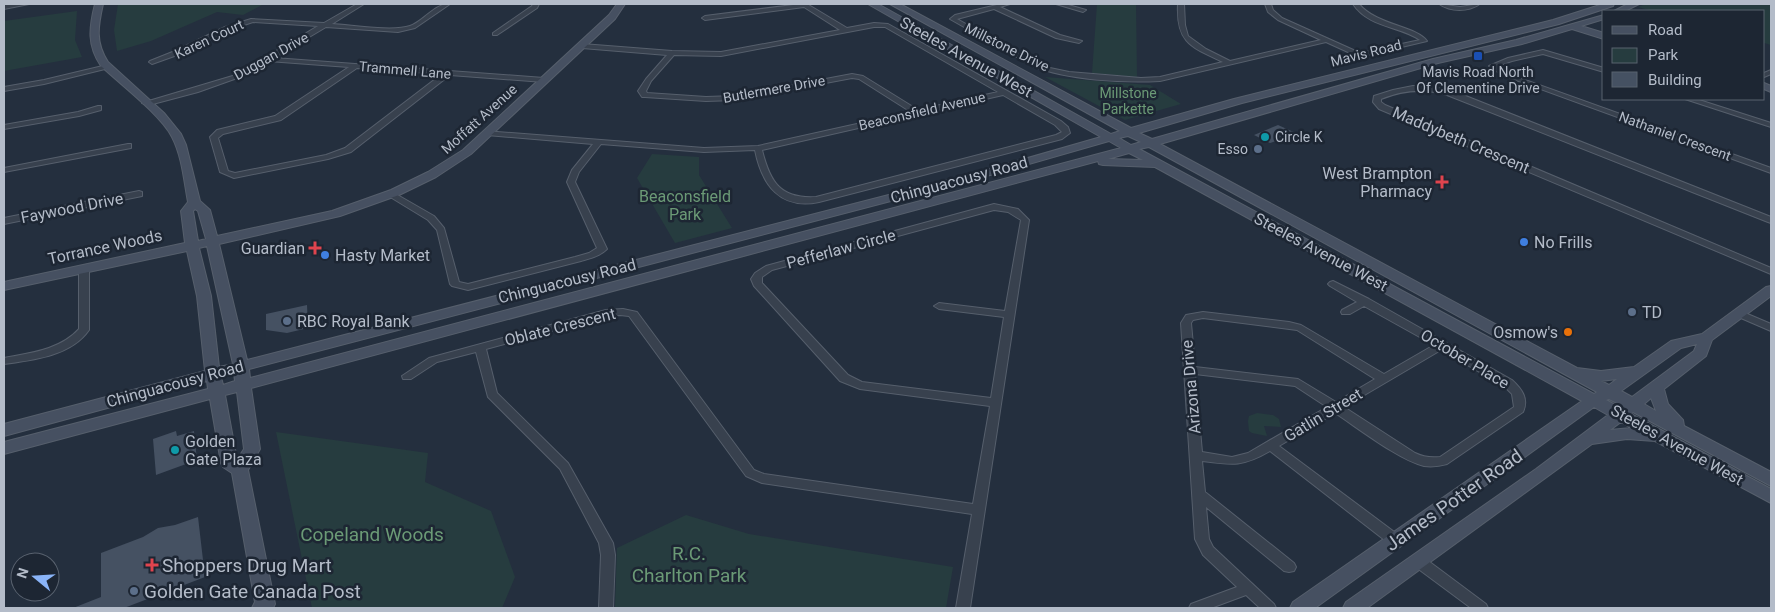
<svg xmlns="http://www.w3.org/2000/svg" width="1775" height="612" viewBox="0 0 1775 612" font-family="Roboto,sans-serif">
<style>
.green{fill:#263c3f}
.building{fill:#455162}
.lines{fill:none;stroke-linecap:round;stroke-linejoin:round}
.street-casing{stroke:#565f6c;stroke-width:2}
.secondary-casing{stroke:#565f6c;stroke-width:2}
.street{fill:#38414e;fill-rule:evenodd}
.secondary{fill:#465061;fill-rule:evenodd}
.transit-dot{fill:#1a4fb4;stroke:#1d2633;stroke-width:2}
.culture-dot{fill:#0f9aa8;stroke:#1d2633;stroke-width:2}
.service-dot{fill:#5c6f8a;stroke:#1d2633;stroke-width:2}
.health-dot{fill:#e0444e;stroke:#1d2633;stroke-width:2}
.shop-dot{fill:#3f7fe0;stroke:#1d2633;stroke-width:2}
.food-dot{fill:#e8710a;stroke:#1d2633;stroke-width:2}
.labels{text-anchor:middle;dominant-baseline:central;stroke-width:5;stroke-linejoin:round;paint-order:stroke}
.far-street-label{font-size:14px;fill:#b4bcc9;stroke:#1d2633}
.far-poi-label{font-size:14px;fill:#b4bcc9;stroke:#1d2633}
.far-park-label{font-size:14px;fill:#6b9a76;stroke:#1d2633}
.street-label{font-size:16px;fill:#b4bcc9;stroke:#1d2633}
.poi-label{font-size:16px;fill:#b4bcc9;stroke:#1d2633;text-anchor:start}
.park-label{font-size:16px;fill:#6b9a76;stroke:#1d2633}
.near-street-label{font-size:19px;fill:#b4bcc9;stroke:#1d2633}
.near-park-label{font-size:19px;fill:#6b9a76;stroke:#1d2633}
.near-poi-label{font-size:19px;fill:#b4bcc9;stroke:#1d2633;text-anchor:start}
</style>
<rect width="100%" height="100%" fill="#242f3e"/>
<path class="green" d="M118,4H264L243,15L217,12L151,41L117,51L114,30Z
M1097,4H1136L1137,77L1092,73Z
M1646,4H1771V45L1764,43V11H1652L1638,7Z
M77,11L75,40L82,57L4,71V21Z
M1045,77L1150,85L1181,104L1125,120Z
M652,154L699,157V175L732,228L675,243L637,178Z
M1257,413L1273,415L1279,419L1281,427L1264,426L1267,436L1252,433L1249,431L1248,421L1249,416Z
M276,432L428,453L425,482L491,511L515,577L502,608H312Z
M686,515L749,534L953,567L946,608H615L617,548Z"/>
<path class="building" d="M1278,125L1298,134L1270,143L1254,135Z
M307,305L308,328L287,333L266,330V314Z
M176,431L177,436L194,431L197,460L156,475L153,439Z
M198,517L205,577L124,608H73L101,597V553L143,537L158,528L175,525Z"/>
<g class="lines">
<g class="street-casing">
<path id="street" d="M15,4H29L4,9V5Z
M357,4H364L332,24C352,25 392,32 410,26C424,21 435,3 450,4L415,28L398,32L326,27L274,58L544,78L547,80L544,82L450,75L351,152L328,159L234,178L220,172L210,137L217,130L275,116L349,67L268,61L240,77L198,92L149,105L142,103L236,75L318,26L253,22L229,30L180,54L152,64L149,62L150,61L175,51L225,27L251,19L324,23ZM357,68L442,74L345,148L326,155L235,173L228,171L218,138L223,134L281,120Z
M533,4H539L537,8L497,35H493V33L532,6Z
M801,4H807L847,28L874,23L888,24L1061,121L1068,127L1070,133L1062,139L819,202C780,210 762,185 755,150L704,152L601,144L579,172L575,182L607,249C600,256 591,258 581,261L468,290L452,286L450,284L437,230L428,220L387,195L391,192L394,193L434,216L444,228L459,282L468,284L575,257L589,253L597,248L567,182L572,170L593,144L487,135H484V131L704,148L758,146L911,112L859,79L852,78L735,100L706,101L645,97H642L638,91L646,79L667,55L582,48L579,46L582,44L672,51L721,52L840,30L804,7L705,20L702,18L705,16ZM874,27H885L998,92L918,110L863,76L852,74L735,96L706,97L647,93L646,91L651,81L674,55L721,56ZM1003,95L1055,125L1062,132L1056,135L816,197C780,199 770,182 762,150Z
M1001,4H1010L1000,7L1060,35L1082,41L1079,43L1056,38L994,9L957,19L1037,64L1050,68L1069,72L1141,78L1160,77L1223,62C1191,47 1176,43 1178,4H1184L1185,25L1188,36L1206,49L1230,61L1321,40L1278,20L1268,12L1265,4H1271L1273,10L1282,18L1360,53L1420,40C1400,26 1369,28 1353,4H1359C1376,25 1416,26 1427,41L1359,57L1326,42L1160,81C1123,83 1067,80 1033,66L950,19L955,15Z
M1056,4H1065L1086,10L1083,12Z
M1439,4L1460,7L1480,4C1468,12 1451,12 1439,4Z
M1543,50L1604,68V72L1543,54L1512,61L1497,66L1506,73L1771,168V173L1502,75L1489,66L1508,58Z
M107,65L110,67L109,68L44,84L4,91V87L44,80Z
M1771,70V74L1764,77V73Z
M1413,86L1431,87L1453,91L1771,217V223L1768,222L1447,95C1424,88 1403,90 1381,99V102L1385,105L1771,268V274L1379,109L1373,102L1374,96L1393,90Z
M1685,99H1696L1771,123V127Z
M98,106H101V110L79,116L4,129V125L78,112Z
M128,144H131V148L4,172V168Z
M139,191L142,192V196L4,224V218Z
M994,204L1018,209L1029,220L970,608H956L972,514L762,483L746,476L629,316L620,315L606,316L486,349L497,393L568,463L613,543L615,555L613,608H599L601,555L599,543L560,469L488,397L476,352L437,362L411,379H403L402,376L429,358L606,310L623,309L637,312L754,470L764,474L973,504L990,406L860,389L840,381L754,286L751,279L755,273L766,266ZM994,210L1008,212L1021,220L1005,311L939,303L934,306L939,309L1004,317L991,398L862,382L848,375L762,283V277L772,270Z
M84,266L89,269V330C71,356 33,360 4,364V358C30,353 60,350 79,329V269Z
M1333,281L1369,299L1512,380C1522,389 1529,399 1523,412L1447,464C1440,466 1432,467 1424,466C1399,460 1358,428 1335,413L1279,446L1401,537L1403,541L1401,545L1396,546L1391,545L1270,451C1243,467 1232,465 1202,461L1205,492L1294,563L1296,567L1294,571L1289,572L1284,571L1206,507L1209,539L1213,547L1274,604L1276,608H1260L1246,595L1211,608H1189L1191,604L1237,587L1203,555L1195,539L1181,323L1186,315L1203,312L1289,322L1301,325L1384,374L1434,345L1364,306L1350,314H1342L1341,312L1342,310L1357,302L1330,286L1328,284L1330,282ZM1203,318L1297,330L1375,379L1336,402L1298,379L1195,367L1191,323L1193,320ZM1441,350L1504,386L1512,394L1514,407L1440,457C1430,458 1423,457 1415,453L1344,407ZM1195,374L1295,386L1327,407L1248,453L1232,457L1202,452Z
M1738,310L1771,324V331L1734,315L1733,313Z
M1418,556L1423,557L1486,604L1488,608H1471L1413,565L1411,561L1413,557Z"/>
</g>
<g class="secondary-casing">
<path id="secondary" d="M95,4H103C98,26 95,42 108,62L164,113L181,134L186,145L200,201L210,210L217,236L332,211L391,190L428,172L463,150L609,15L617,4H625L615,19L471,154L436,177L399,195L340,216L219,244L247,360L986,170L1101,137L868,4H878L1111,134L1120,131L890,4H900L1131,128L1234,99L1553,20L1603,4H1614L1613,6L1559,24L1242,103L1139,133L1152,139L1433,59L1516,40L1604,15V19L1581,26L1604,33V39L1572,29L1522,44L1438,63L1160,144L1577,368L1601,371L1634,367L1671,341L1702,334L1766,287L1771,286V296L1712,340L1706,356L1664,389L1668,404L1683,420L1684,426L1771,472V486L1633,412L1631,414L1771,489V503L1655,441L1627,439L1592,444L1367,608H1343L1346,602L1536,469L1608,415L1594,407L1315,608H1290L1293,602L1582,401L1155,167L1103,165L1099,164L1098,161L251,388L260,449L248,470L275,604L273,608H252L255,602L232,473L223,467L221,463L210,399L4,454V442L208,389L207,381L4,436V424L205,371L197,296L187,251L4,290V282L185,243L181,211L188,202C184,181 182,156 172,137C161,115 120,84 101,66C87,45 89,28 95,4ZM1128,136L1141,142L1131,145L1119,138ZM1109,141L1121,148L250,378L249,369L994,174ZM1149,147L1597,392L1594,394L1139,149ZM1129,153L1143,160L1108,159ZM195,209L198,211L206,239L198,241L193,211ZM207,246L233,364L219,367L211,296L199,248ZM1697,344L1694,351L1632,397L1621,391L1681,348ZM234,373L235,381L223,385L221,377ZM1617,379L1609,385L1601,381ZM237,392L244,449L237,460L225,395ZM1651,398L1656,411L1644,404ZM1609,399L1621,405L1619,407L1606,400ZM1621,422L1631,428L1610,430Z
M1628,4H1639L1625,11H1614Z
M1764,83L1771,86V92L1764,89Z"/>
</g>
<use href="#street" class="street"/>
<use href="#secondary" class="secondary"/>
</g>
<rect class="transit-dot" x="1473" y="51" width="10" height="10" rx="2.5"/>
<g class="culture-dot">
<circle cx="1265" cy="137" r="5"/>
<circle cx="175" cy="450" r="5"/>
</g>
<g class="service-dot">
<circle cx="1258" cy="149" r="5"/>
<circle cx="1632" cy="312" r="5"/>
<circle cx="287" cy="321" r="5"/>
<circle cx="134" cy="591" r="5"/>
</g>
<g class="health-dot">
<path d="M1439.5 174.5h5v5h5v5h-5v5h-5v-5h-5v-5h5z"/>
<path d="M312.5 240.5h5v5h5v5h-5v5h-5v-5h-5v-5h5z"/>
<path d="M149.5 557.5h5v5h5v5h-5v5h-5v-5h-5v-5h5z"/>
</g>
<g class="shop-dot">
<circle cx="1524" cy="242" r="5"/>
<circle cx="325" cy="255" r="5"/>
</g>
<circle class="food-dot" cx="1568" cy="332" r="5"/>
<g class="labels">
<g class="far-street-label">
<text transform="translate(209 39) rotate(-25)">Karen Court</text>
<text transform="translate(1007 47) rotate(26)">Millstone Drive</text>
<text transform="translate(1366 53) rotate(-14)">Mavis Road</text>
<text transform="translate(271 56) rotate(-29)">Duggan Drive</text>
<text transform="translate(405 70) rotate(5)">Trammell Lane</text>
<text transform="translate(774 89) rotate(-10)">Butlermere Drive</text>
<text transform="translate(922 111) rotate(-13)">Beaconsfield Avenue</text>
<text transform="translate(479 119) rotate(-42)">Moffatt Avenue</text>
<text transform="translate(1675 136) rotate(20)">Nathaniel Crescent</text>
</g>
<g class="far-poi-label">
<text x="1478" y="72">Mavis Road North<tspan x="1478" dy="16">Of Clementine Drive</tspan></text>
<text x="1275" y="137" text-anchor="start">Circle K</text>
<text x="1248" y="149" text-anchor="end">Esso</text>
</g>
<g class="far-park-label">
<text x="1128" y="93">Millstone<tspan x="1128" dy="16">Parkette</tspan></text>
</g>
<g class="street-label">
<text transform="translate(966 57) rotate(29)">Steeles Avenue West</text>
<text transform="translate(1461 140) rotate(23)">Maddybeth Crescent</text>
<text transform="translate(959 180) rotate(-15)">Chinguacousy Road</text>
<text transform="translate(72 208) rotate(-11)">Faywood Drive</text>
<text transform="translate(105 247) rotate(-12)">Torrance Woods</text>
<text transform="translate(841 249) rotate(-15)">Pefferlaw Circle</text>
<text transform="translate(1321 252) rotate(28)">Steeles Avenue West</text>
<text transform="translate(567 281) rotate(-14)">Chinguacousy Road</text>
<text transform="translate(560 327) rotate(-14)">Oblate Crescent</text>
<text transform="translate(1465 359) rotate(31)">October Place</text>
<text transform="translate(175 384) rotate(-15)">Chinguacousy Road</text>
<text transform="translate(1191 387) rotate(-95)">Arizona Drive</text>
<text transform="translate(1323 415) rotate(-31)">Gatlin Street</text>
<text transform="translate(1677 445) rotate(29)">Steeles Avenue West</text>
</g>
<g class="poi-label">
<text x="1432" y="173" text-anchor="end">West Brampton<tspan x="1432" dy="18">Pharmacy</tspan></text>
<text x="1534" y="242">No Frills</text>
<text x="305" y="248" text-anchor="end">Guardian</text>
<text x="335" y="255">Hasty Market</text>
<text x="1642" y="312">TD</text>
<text x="297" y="321">RBC Royal Bank</text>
<text x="1558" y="332" text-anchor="end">Osmow's</text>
<text x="185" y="441">Golden<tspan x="185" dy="18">Gate Plaza</tspan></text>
</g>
<g class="park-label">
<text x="685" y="196">Beaconsfield<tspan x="685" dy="18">Park</tspan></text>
</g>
<g class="near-street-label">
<text transform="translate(1454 500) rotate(-35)">James Potter Road</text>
</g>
<g class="near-park-label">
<text x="372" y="534">Copeland Woods</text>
<text x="689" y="553">R.C.<tspan x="689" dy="22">Charlton Park</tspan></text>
</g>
<g class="near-poi-label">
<text x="162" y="565">Shoppers Drug Mart</text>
<text x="144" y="591">Golden Gate Canada Post</text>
</g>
</g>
<rect width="1775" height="612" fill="none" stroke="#b4bcc9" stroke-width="10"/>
<rect x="1602" y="10" width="162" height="90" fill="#1d2633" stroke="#59626f"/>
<rect x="1612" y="26" width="25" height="8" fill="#465061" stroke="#59626f"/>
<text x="1648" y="35" font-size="15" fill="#b4bcc9">Road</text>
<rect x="1612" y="48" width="25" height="15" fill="#263c3f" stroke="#59626f"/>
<text x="1648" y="60" font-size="15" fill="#b4bcc9">Park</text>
<rect x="1612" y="72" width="25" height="15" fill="#455162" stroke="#59626f"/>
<text x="1648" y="85" font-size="15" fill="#b4bcc9">Building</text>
<g transform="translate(35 577) rotate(288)"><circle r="24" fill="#1d2633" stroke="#59626f"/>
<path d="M0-4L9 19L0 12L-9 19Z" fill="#8ab4f8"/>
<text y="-8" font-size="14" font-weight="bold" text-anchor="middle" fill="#b4bcc9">N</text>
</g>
</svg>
